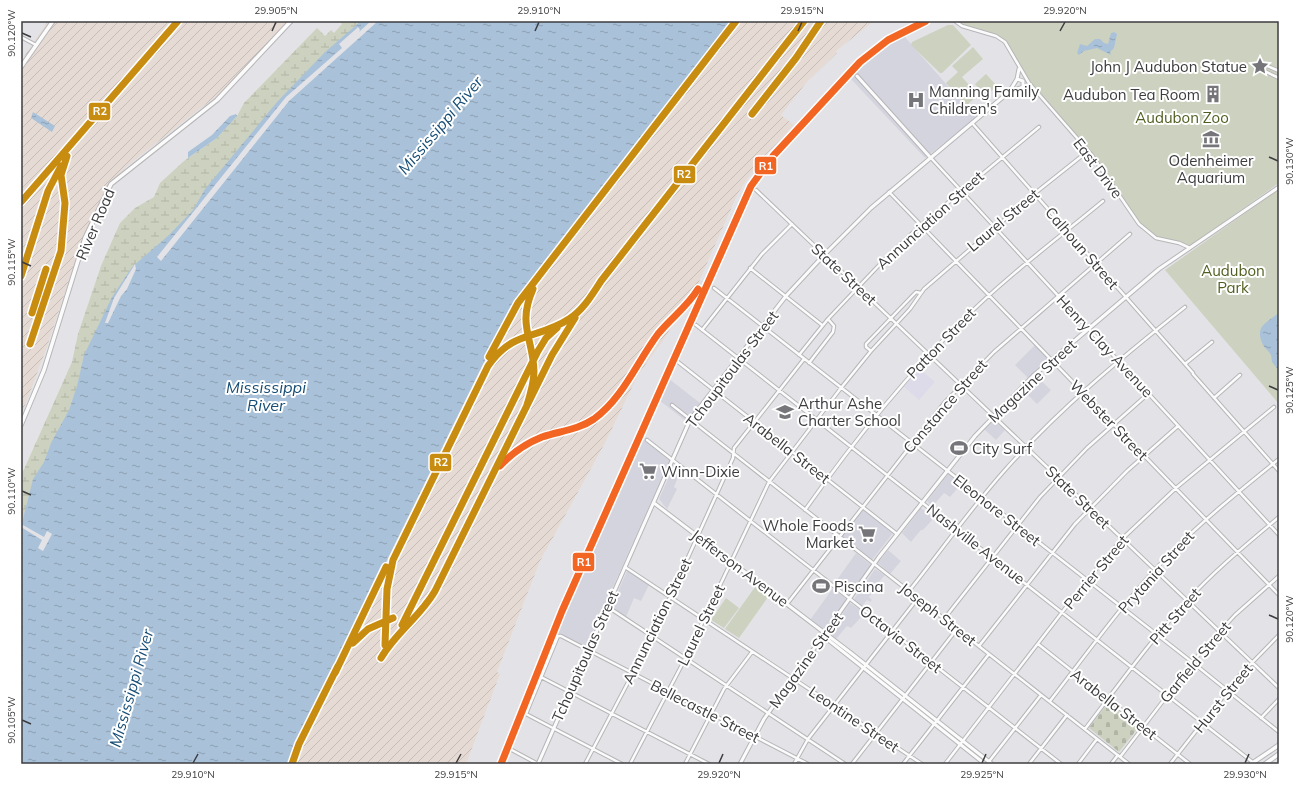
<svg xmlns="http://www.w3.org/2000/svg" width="1300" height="785" viewBox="0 0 1300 785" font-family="Mulish,sans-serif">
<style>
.built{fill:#d4d4de}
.industrial{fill:url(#industrial-furrows)}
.education{fill:#dddbe9}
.green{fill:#ccd2bf}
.wetland{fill:url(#wetland-marsh)}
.cemetery{fill:url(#cemetery-stones)}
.water{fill:url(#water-ripples)}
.pier{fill:#e3e3e7}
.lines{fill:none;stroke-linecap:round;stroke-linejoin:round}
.minor-casing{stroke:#b6b6b9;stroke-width:4.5}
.tertiary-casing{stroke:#b6b6b9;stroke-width:5}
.secondary-casing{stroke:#b6b6b9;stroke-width:5.5}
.minor{stroke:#fbfbfb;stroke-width:2.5}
.tertiary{stroke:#fbfbfb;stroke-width:3}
.secondary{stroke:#fbfbfb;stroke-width:3.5}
.rail{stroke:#d8d8d9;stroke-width:1;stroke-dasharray:2 4;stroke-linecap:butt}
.rail-1-casing{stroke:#fff;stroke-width:10}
.rail-2-casing{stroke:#fff;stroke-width:10}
.rail-1{stroke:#f26522;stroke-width:7}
.rail-2{stroke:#c88c10;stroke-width:7}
.ticks{fill:none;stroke:#3c3c3f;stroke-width:1.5}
.labels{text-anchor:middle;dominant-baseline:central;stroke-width:4;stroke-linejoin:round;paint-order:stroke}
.poi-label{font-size:15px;fill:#3c3c3f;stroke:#fff;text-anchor:start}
.park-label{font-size:15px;fill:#505f21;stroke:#fff}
.street-label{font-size:15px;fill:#3c3c3f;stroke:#fff}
.water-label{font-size:16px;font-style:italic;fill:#164d75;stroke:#fff}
.line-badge{stroke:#fff;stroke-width:1.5}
.badge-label{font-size:11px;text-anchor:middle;font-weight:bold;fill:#fff}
.neatline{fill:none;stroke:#3c3c3f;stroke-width:1.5}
.ticks-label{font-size:10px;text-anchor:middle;fill:#3c3c3f}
</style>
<defs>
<pattern id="industrial-furrows" width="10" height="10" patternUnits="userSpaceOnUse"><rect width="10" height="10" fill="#e6dbd4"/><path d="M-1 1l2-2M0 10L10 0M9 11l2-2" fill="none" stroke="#c6bdb7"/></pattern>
<pattern id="wetland-marsh" width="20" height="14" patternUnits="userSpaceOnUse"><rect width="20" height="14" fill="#ccd2bf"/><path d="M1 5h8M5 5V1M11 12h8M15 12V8" fill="none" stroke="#b0b5a5"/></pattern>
<pattern id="cemetery-stones" width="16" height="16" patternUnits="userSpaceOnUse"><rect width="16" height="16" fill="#ccd2bf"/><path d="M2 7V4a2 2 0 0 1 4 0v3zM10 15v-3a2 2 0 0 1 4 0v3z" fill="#b0b5a5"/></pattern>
<pattern id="water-ripples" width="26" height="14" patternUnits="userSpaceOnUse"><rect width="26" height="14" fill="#aac2d9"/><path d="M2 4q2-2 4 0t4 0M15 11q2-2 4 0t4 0" fill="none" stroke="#8c9fb1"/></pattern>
</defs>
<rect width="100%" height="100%" fill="#e3e3e7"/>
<path class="built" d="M904,36L976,118L925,158L850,78L875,54Z
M1035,345L1048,359L1033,373L1051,390L1037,404L1023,390L1032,382L1015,365Z
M668,378L700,403L687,422L659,400Z
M994,419L1005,430L996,440L984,429Z
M643,439L670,460L586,647L557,633Z
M675,463L682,468L674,487L677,489L667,509L659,499Z
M948,474L961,484L950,497L944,493L932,507L927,501Z
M921,508L934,518L923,530H921L911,542L902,533Z
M862,510L866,511L893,533L872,560L842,536Z
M888,550L901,561L890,574L878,563Z
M856,553L871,565L851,594L848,595L834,584Z
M875,569L885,575L879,582L882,585L879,588L881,590L880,592L875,590L869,597L872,600L870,602L867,600L862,606L854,599Z
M627,571L649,585L641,601L634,598L626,617L611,607Z
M833,588L847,600L824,629L810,620Z
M850,603L865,613L851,628L847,626L836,639L829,633Z"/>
<path class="industrial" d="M48,21H289L219,94L126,167L106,189L82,241L47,347L21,416V61Z
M735,21H874L836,51L837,53L806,83L781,115L794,125L759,162L738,193L698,284L664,339L638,375L605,443L540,561L497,672L500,674L466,764H290L295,748L509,311Z"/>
<path class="education" d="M920,369L935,382L919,400L904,387Z"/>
<path class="green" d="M955,21H1279V183L1191,245H1184L1156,238L1150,235L1139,224L1088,151L1026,78L1005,42L996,36L962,26Z
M948,25H953L971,45L942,73H940L911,45L912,42Z
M973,47L983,59L962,77L978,95L966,106L946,83L958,72L952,66Z
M986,74L997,86L985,96L975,84Z
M1279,189V404L1165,270Z
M755,587L768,597L739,638L725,629Z
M726,598L739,608L724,628L711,620Z"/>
<path class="wetland" d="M340,21H365L21,549V476L72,362L78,334L101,266L120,223L135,208L154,197L160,183L184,161L217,138L237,116L244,103L317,28L325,36L331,30L334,33L342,24Z"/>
<path class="cemetery" d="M1108,703L1139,727L1119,752L1089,728Z"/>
<path class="water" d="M361,21H735L509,311L295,748L290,764H21V527L33,479L44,462L51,443L69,410L77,386L84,355L112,297L132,267L169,235L193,210L205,189L277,102L325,52Z
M1114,32L1117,34L1114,48L1110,52L1111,55L1097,48L1084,51L1079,55L1077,53L1080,44L1087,46L1095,39H1100L1104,43L1108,44L1111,33Z
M33,112L55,126L52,132L31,118Z
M236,114L237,116L217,138L188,158V152L212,135L230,116Z
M1279,313V371L1272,362L1271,355C1269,351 1265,349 1263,345C1254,326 1266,323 1279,313Z"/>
<path class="pier" d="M371,21H378L289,101L161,261L157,257L286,97L342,48L339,44L356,29L358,27L360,30L359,32Z
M135,264L136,269L127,289L121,296L108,323H105L114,298Z
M21,524L44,537L47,531L52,534L43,551L38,548L42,540L21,527Z"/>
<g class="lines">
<g class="minor-casing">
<path id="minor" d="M955,21L962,26L996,36L1005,42L1029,83L1091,154L1139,224L1156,238L1179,243L1190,248
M21,37L36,45
M1265,65L1279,71
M1262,70L1279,78
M972,123L1193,373
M931,158L1279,535
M756,190L1279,688
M889,192L1279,595
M750,268L822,325
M714,288L1192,662L1279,732
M696,325L1255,764
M702,330L762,254L792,224
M871,351L866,347V344L916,292L921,293
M799,355L828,319
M678,362L897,534
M809,363L833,332L834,326L828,319L883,261L921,225L1039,127
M1185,364L1212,342
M1193,374L1279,471
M1214,398L1240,375
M672,405L1129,764
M647,440L1061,764
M805,510C853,442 905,377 964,319C1007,276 1056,240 1103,201
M625,567L922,764
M909,591C941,551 971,508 1005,470C1059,409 1121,358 1185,307
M787,604L945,402L994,352L1130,234
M608,607L845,764
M944,619L1040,497L1087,448L1149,393
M1038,644L1190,764
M979,646L1075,524L1127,471L1178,426
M541,677L709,764
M1050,701C1089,651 1126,598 1171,553C1204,519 1242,489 1279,459
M1261,718L1279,699
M1085,729C1118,686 1150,641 1187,601C1215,570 1247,544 1279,517
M510,749L538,764
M1120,757L1200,653L1235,615L1279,576
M585,764L652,637L733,458L734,448L804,359
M622,764L526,714L558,636H561L588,650L808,764
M630,764L685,659L769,482L841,388L871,351L910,309L924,289L1034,194L1088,151
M685,764L724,689L752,652
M794,764L808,739L918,598
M852,764L957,629
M903,764L989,654
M945,764L1087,580L1122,539L1176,488L1274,407
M987,764L1041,695
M1029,764L1067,715
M1078,764L1097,739
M1111,764L1118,755
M1170,764L1240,675L1279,635"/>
</g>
<g class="tertiary-casing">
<path id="tertiary" d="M857,76L930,157
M1017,79L1023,81V87
M1009,92L1023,87L1036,92
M654,503L851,653L992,764
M825,634L827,639L985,764
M538,764L690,420L786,296L824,255L871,208L1009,92L1017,79L1019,69
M740,764L764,719L879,557L975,436L1033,376L1159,269L1279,187"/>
</g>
<g class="secondary-casing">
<path id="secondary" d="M21,67L53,21
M21,425L44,370L85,238L111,184L217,100L291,21
M1251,764L1279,745
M1265,764L1279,754"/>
</g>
<use href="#minor" class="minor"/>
<use href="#tertiary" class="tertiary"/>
<use href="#secondary" class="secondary"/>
<path class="rail" d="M752,114L796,58L821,21
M21,202L178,21
M32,241L48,191L61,166
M26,333L60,227
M30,344L61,251L65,203L61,175L67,156
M488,359L518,303L736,21
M535,389L556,347L575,318
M526,408C530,396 534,384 534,371C534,360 530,351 528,340C523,321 526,303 535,286
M499,468L510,457L535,440L581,426L600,414L636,368L659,333L689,302L704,278
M401,627L538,351L546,338L557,328
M352,644L368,629L412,610
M385,645L387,589L393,560L488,366C514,329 537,340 569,319C583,310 592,295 601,281L804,21
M381,658C396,632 420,617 435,591L528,404
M335,673L389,562
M292,764L299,744L337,668
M501,764L562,611L751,186L773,156L860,62L888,40L926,21"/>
<g class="rail-1-casing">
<path id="rail-1" d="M500,466C511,454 527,443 542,437C560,431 578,430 594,419C623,398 637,362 658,334C671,318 687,307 698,289
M501,764L562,611L751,186L773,156L860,62L888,40L926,21"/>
</g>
<g class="rail-2-casing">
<path id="rail-2" d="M752,114L796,58L821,21
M21,202L178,21
M21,276L48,191L61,166
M32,313L46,269
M30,344L61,251L65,203L61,175L67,156
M489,357L518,303L736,21
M526,408C530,396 534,384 534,371C533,338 517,325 533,289
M402,625L538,351L546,338L557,328
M353,643L368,629L393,618
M385,645L387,589L393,560L488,366C514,329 537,340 569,319C583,310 592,295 601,281L804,21
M381,658C396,632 420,617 435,591L552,355L575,318
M335,673L386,567
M292,764L299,744L338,666"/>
</g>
<use href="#rail-1" class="rail-1"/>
<use href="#rail-2" class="rail-2"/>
</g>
<path class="ticks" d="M272,31L276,22M535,31L539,22M798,31L802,22M1060,31L1065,22M22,33L31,37M1269,157L1278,161M22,262L31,266M1269,386L1278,390M22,491L31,495M1269,615L1278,619M22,720L31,724M193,763L198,754M456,763L461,754M719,763L723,754M982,763L986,754M1245,763L1249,754"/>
<defs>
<g id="sight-bare" transform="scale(1.38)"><path d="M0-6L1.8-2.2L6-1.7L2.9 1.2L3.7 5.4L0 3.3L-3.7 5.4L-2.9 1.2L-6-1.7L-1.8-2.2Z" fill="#76767a" stroke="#fff" stroke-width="2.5" paint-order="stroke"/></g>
<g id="building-bare" transform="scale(1.38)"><path d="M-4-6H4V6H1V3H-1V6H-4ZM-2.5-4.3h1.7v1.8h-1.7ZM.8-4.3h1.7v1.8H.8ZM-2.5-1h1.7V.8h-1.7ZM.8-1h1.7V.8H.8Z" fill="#76767a" stroke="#fff" stroke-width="2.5" paint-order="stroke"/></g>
<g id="hospital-bare" transform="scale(1.38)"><path d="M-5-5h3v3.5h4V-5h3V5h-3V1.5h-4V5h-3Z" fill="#76767a" stroke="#fff" stroke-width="2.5" paint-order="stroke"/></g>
<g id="museum-bare" transform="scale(1.38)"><path d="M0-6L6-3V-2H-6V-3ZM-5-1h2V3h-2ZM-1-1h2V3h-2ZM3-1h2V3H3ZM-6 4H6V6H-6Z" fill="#76767a" stroke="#fff" stroke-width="2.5" paint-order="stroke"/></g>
<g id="school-bare" transform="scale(1.38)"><path d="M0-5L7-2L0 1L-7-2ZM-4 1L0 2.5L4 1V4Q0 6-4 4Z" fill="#76767a" stroke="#fff" stroke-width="2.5" paint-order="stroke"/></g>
<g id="stadium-bare" transform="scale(1.38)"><path d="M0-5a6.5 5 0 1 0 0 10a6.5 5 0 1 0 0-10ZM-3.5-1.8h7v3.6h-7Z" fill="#76767a" stroke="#fff" stroke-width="2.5" paint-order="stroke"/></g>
<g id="supermarket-bare" transform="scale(1.38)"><path d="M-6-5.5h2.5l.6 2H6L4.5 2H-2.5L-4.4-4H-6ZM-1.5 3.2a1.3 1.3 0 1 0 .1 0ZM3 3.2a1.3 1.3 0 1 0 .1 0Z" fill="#76767a" stroke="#fff" stroke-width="2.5" paint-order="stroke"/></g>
</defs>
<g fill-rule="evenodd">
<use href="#sight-bare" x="1260" y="66"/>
<use href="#building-bare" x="1213" y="94"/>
<use href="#hospital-bare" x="916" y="100"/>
<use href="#museum-bare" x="1211" y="139"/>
<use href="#school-bare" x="785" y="412"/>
<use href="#stadium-bare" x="959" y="448"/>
<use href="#supermarket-bare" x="648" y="471"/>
<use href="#supermarket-bare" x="867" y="534"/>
<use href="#stadium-bare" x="821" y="586"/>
</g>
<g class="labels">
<g class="poi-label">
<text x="1247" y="66" text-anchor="end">John J Audubon Statue</text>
<text x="929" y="91">Manning Family<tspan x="929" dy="17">Children's</tspan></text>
<text x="1200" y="94" text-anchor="end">Audubon Tea Room</text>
<text x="1211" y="160" text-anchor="middle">Odenheimer<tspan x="1211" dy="17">Aquarium</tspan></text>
<text x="798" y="403">Arthur Ashe<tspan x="798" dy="17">Charter School</tspan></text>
<text x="972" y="448">City Surf</text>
<text x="661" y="471">Winn-Dixie</text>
<text x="854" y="525" text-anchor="end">Whole Foods<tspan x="854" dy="17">Market</tspan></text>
<text x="834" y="586">Piscina</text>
</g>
<g class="park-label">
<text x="1182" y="117">Audubon Zoo</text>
<text x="1233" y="270">Audubon<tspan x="1233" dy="17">Park</tspan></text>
</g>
<g class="street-label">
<text transform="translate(1098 168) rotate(53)">East Drive</text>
<text transform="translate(930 220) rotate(-42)">Annunciation Street</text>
<text transform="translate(1003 220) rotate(-40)">Laurel Street</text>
<text transform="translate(95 224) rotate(-67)">River Road</text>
<text transform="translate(1082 248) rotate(49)">Calhoun Street</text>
<text transform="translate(844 274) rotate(43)">State Street</text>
<text transform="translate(941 343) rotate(-46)">Patton Street</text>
<text transform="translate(1105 346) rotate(47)">Henry Clay Avenue</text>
<text transform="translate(732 369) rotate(-53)">Tchoupitoulas Street</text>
<text transform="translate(1032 381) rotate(-43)">Magazine Street</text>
<text transform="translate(945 406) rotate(-49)">Constance Street</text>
<text transform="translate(1109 420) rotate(46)">Webster Street</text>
<text transform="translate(787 448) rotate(38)">Arabella Street</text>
<text transform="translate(1078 497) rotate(44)">State Street</text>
<text transform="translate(997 510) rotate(38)">Eleonore Street</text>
<text transform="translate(976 544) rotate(38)">Nashville Avenue</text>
<text transform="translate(740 568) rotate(37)">Jefferson Avenue</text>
<text transform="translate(1096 572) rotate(-50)">Perrier Street</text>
<text transform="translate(1156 572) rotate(-48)">Prytania Street</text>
<text transform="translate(938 614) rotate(38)">Joseph Street</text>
<text transform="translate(1175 616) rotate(-49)">Pitt Street</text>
<text transform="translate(657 621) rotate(-64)">Annunciation Street</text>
<text transform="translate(701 625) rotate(-64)">Laurel Street</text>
<text transform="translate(901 639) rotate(38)">Octavia Street</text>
<text transform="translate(585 656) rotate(-66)">Tchoupitoulas Street</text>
<text transform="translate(806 660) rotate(-54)">Magazine Street</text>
<text transform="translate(1195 662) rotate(-50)">Garfield Street</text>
<text transform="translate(1223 698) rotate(-51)">Hurst Street</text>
<text transform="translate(1114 704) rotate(38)">Arabella Street</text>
<text transform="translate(705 711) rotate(27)">Bellecastle Street</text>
<text transform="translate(854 719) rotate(34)">Leontine Street</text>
</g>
<g class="water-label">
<text transform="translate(440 125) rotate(-50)">Mississippi River</text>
<text x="266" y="387">Mississippi<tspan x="266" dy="18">River</tspan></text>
<text transform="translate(131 688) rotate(-74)">Mississippi River</text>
</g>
</g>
<g class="line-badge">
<rect x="88" y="102" width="23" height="19" rx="4" fill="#c88c10"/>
<rect x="754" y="156" width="23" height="19" rx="4" fill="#f26522"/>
<rect x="673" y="165" width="23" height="19" rx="4" fill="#c88c10"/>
<rect x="429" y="453" width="23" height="19" rx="4" fill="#c88c10"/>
<rect x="572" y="552" width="23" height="20" rx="4" fill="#f26522"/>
</g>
<g class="badge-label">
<text x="100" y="115">R2</text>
<text x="766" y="170">R1</text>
<text x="684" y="178">R2</text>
<text x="441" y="466">R2</text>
<text x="584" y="566">R1</text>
</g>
<rect width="1300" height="785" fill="none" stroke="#ffffff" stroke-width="44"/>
<rect x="22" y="22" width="1256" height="741" class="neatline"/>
<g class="ticks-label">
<text x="276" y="14">29.905°N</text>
<text x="539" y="14">29.910°N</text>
<text x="802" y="14">29.915°N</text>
<text x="1065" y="14">29.920°N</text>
<text transform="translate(11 33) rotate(-90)" y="4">90.120°W</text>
<text transform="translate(1289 161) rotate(-90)" y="4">90.130°W</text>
<text transform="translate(11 262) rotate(-90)" y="4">90.115°W</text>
<text transform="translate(1289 390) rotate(-90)" y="4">90.125°W</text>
<text transform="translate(11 491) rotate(-90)" y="4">90.110°W</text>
<text transform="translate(1289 619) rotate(-90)" y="4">90.120°W</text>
<text transform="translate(11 720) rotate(-90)" y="4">90.105°W</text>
<text x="193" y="778">29.910°N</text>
<text x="456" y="778">29.915°N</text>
<text x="719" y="778">29.920°N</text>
<text x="982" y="778">29.925°N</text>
<text x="1245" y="778">29.930°N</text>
</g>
</svg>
